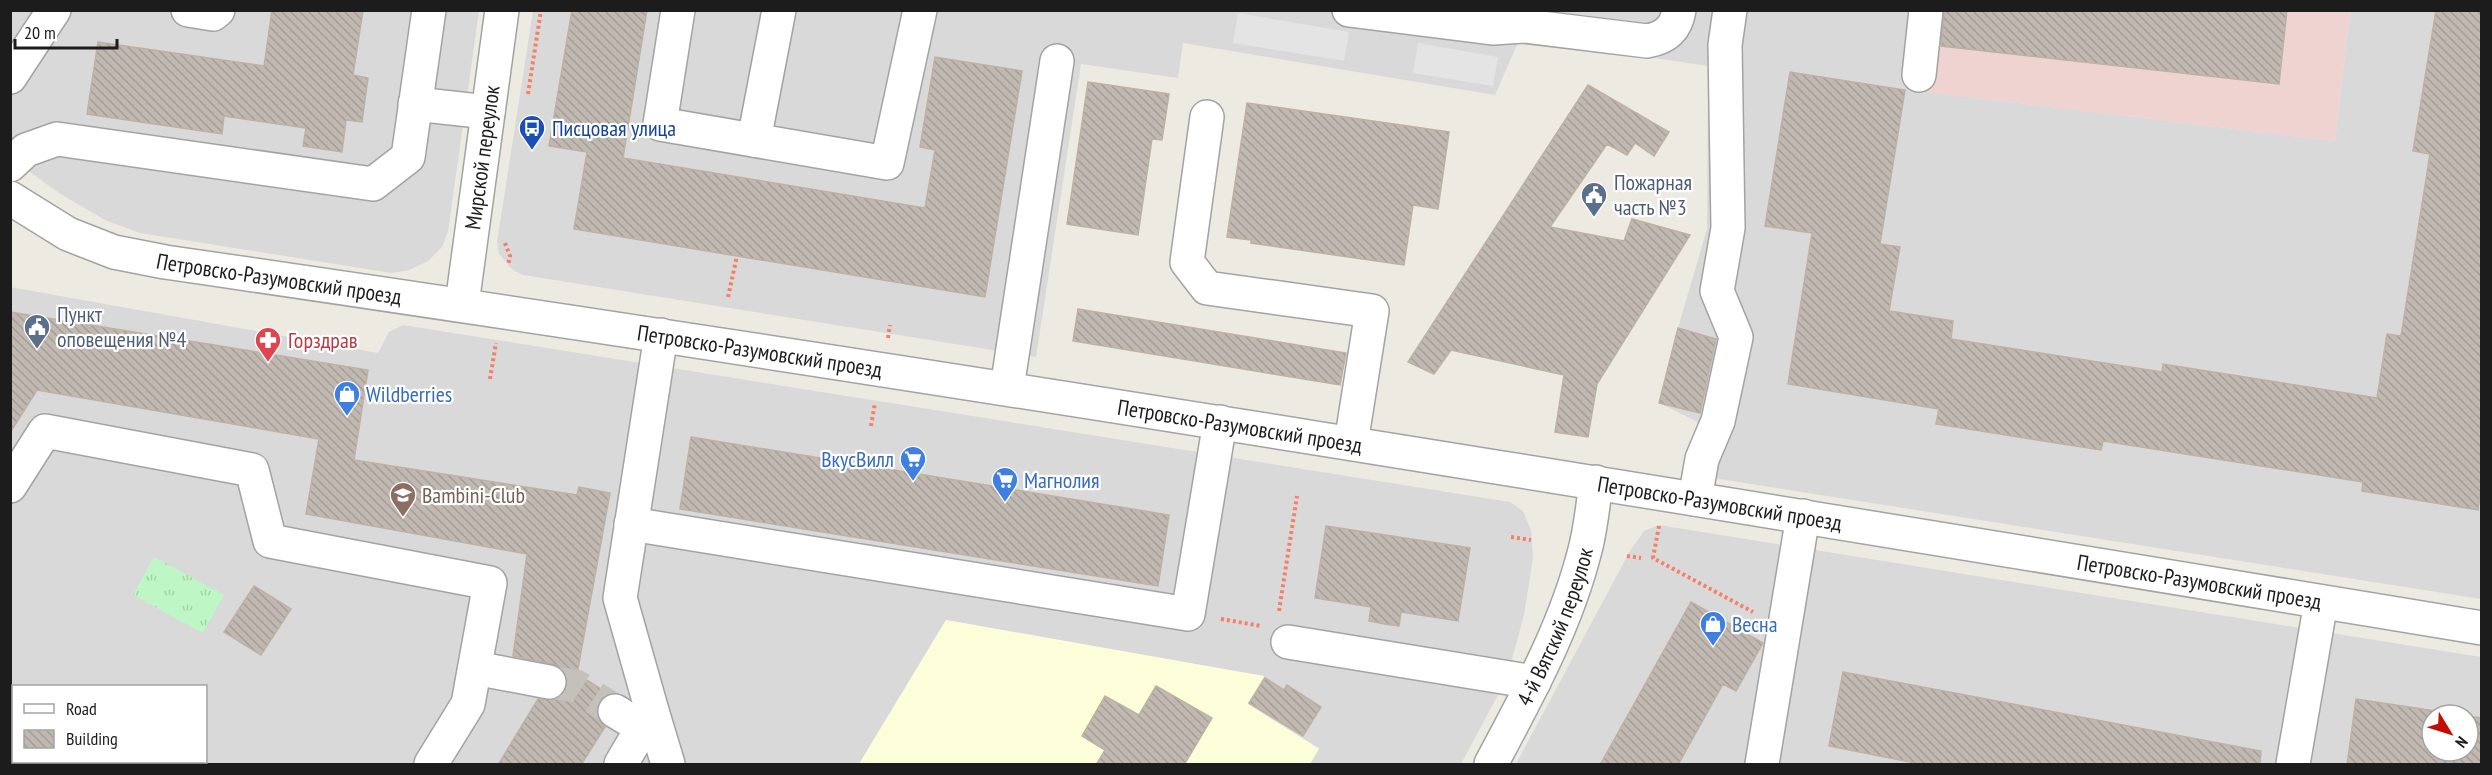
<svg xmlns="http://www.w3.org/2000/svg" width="2492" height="775" viewBox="0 0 2492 775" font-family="'PT Sans Narrow',sans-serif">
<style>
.residential{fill:#dad9d9;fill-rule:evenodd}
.commercial{fill:#eed3d0}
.education{fill:#fcfed9}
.park{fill:url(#park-tufts)}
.parking{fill:#e4e4e4}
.building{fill:url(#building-back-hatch);stroke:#beb1a4;stroke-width:1.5}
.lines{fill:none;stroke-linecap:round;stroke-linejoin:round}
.minor-tunnel{stroke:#c3c1ba;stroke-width:33;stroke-dasharray:33 16;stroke-linecap:butt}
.minor-casing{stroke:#a3a3a3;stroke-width:36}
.path{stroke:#f67f69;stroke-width:4;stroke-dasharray:3 3;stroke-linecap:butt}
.minor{stroke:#fff;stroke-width:33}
.labels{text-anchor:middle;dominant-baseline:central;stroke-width:4.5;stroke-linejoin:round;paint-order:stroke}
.transit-label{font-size:22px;fill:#164399;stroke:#fff;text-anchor:start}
.street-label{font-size:22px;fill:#1c1c1c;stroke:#fff}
.service-label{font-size:22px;fill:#4e5e75;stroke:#fff;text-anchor:start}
.health-label{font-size:22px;fill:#be3a42;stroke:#fff;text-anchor:start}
.shop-label{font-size:22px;fill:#366cbe;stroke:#fff;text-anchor:start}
.education-label{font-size:22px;fill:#785e54;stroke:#fff;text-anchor:start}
</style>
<defs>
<pattern id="park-tufts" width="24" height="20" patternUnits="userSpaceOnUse" patternTransform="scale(1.5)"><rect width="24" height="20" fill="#bef7c5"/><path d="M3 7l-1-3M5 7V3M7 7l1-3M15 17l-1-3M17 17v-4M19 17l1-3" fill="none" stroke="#a3d3a9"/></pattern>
<pattern id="building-back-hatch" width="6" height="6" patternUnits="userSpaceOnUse" patternTransform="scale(1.5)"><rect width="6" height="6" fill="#c1b9b1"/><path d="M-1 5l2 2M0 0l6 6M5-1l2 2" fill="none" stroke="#a59e98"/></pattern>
</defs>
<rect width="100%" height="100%" fill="#edeae1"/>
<path class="residential" d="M11,11H479L448,232L442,247L428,261L409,270L392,273L140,233L105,220L59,193L11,158Z
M533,11H1934L1925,92L2335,141L2350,11H2481V599L1713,478L1720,433L1659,403L1678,328L1707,229L1708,66L1520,38L1495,95L1183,43L1178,78L1081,64L1036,357L523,275L513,270L499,254L497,242Z
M10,287L378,353L389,332L403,325L1510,502L1523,511L1531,530L1533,558L1524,615L1507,678L1461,764H1310L1319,748L1247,704L1264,677L946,620L859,764H11ZM14,686H206V762H14Z
M1659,525L2481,657V764H1516L1630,551L1644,531ZM2432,715H2468V751H2432Z"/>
<path class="commercial" d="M1934,11H2350L2335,141L1925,92Z"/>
<path class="education" d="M946,620L1264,676L1248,704L1319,749L1310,764H859Z"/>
<path class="park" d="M154,557L224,595L203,633L133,595Z"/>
<path class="parking" d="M1238,13L1349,32L1344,61L1233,43Z
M1418,43L1498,57L1493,86L1413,73Z"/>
<path class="building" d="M272,10H363L353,75L368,78L362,122L346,120L342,152L303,146L306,128L224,116L222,134L87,114L98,42L264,66Z
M572,10H647L623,158L925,208L935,150L920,147L935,57L1022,71L985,297L574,229L587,152L549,146Z
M1944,10H2287L2279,84L1941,46Z
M2436,10H2481V487L2478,510L2362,491L2363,482L2103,441L2101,450L1936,424L1939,409L1788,384L1812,233L1765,226L1790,72L1905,90L1880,244L1900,247L1889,311L1953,321L1951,339L2162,372L2163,364L2377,398L2387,334L2401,336L2430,154L2413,151Z
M1088,82L1169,94L1162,140L1152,139L1138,235L1067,224Z
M1588,85L1669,132L1654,156L1635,143L1627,155L1607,144L1550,227L1624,241L1632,219L1690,235L1597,384L1588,437L1555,432L1564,375L1451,350L1434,374L1408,362Z
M1247,103L1449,132L1438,209L1413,205L1404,265L1251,243V240L1227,237Z
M1078,309L1346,353L1340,385L1073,341Z
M10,312L368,370L354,460L577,495L579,487L610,493L577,674L609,694L599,701L596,710L598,719L605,727L581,765H498L538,699H556L564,694L567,685L566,675L561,667L552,664L513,656L527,554L306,514L319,439L37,390L10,433Z
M1678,328L1716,339L1700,413L1659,403Z
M691,437L1169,515L1158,586L680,509Z
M1326,526L1470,548L1458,621L1401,612L1399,626L1385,624L1369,621L1371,607L1315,598Z
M254,586L291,609L261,655L224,632Z
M1691,602L1763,643L1736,691L1723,684L1678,765H1600Z
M1843,672L2261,751L2260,765H1925L1829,746Z
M1265,678L1284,690L1287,685L1321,707L1303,736L1249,703Z
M1156,686L1212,718L1184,765H1096L1105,750L1082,736L1105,696L1139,715Z
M2356,699L2462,715H2432V751H2468V716L2481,718V765H2347Z"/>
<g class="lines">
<path class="minor-tunnel" d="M549,682L576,686L615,711"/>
<g class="minor-casing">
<g id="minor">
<path d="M188,10L213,14L218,10"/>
<path d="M678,10L660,124L887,163L920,10"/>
<path d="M1349,10L1492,28L1524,26L1647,41C1665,38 1676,29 1679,10"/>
<path d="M1919,75L1926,10"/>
<path d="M10,77L54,10"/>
<path d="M415,104L488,112"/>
<path d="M1207,117L1187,262L1207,288L1372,311L1351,443"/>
<path d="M754,140L779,10"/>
<path d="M10,165L26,150L57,139L373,184L408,157L429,10"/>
<path id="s1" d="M10,198L68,234L114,252L165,262C939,374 1710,501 2482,628"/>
<path id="s2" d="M462,304L502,10"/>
<path d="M1007,388L1057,61"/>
<path d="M10,486L45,431L252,470L270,541L490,583L468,704L431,764"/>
<path d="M1695,499L1702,459L1718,421L1736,337L1717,291L1728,228L1725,45L1730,10"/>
<path d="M631,524L1188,614L1220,422"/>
<path d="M1288,642L1534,682"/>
<path d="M475,668L549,682"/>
<path d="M615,711L643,728"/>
<path d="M652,711L668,764"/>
<path d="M621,764L652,711L620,598L661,335"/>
<path id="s3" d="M1491,764C1527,696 1566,626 1585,550C1591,528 1593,504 1596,482"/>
<path d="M1762,764L1803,516"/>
<path d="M2293,764L2321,602"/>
</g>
</g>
<path class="path" d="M528,94L541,10
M505,243L510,256L508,266
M728,297L737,256
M888,338L890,325
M490,379L496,343
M871,426L875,403
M1659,526L1653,558L1753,612
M1511,537L1531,540
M1627,556L1641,558
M1279,611L1297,496
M1221,619L1261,626"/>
<use href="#minor" class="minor"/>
</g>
<defs>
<g id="bus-pin" transform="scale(1.35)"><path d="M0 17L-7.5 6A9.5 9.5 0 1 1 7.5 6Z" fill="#1a4fb4" stroke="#fff"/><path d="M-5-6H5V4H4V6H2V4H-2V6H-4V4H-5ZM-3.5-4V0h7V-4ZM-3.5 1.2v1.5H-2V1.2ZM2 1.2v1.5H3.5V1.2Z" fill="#fff"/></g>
<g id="civic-pin" transform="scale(1.35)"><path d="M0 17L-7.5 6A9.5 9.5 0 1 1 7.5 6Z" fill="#5c6f8a" stroke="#fff"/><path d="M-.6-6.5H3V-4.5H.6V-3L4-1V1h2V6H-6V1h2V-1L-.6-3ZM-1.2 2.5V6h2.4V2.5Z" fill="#fff"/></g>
<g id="pharmacy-pin" transform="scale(1.35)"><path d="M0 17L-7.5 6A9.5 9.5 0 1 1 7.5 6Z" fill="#e0444e" stroke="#fff"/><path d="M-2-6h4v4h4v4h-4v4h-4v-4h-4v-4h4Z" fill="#fff"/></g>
<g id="shop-pin" transform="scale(1.35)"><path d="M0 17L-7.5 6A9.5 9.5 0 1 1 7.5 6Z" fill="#3f7fe0" stroke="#fff"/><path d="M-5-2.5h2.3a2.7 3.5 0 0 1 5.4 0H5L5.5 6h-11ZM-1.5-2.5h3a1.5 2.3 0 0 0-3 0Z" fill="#fff"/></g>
<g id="supermarket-pin" transform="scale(1.35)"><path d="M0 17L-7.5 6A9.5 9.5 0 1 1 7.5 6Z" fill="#3f7fe0" stroke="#fff"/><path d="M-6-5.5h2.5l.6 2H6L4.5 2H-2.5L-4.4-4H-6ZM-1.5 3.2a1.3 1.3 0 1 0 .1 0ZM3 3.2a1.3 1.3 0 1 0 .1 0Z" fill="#fff"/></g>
<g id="school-pin" transform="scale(1.35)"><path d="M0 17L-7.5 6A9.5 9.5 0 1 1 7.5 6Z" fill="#8d6e63" stroke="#fff"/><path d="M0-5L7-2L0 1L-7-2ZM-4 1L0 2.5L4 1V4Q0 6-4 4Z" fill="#fff"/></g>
</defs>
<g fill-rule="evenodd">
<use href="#bus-pin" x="532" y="128"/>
<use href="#civic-pin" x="1594" y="195"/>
<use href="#civic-pin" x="37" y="327"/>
<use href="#pharmacy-pin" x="268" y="340"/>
<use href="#shop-pin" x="347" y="394"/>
<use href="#supermarket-pin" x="913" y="459"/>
<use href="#supermarket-pin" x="1005" y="480"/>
<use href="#school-pin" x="403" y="495"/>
<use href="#shop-pin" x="1713" y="624"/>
</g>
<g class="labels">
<g class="transit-label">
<text x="552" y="128">Писцовая улица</text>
</g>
<g class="street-label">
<text stroke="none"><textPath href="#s2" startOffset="148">Мирской переулок</textPath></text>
<text stroke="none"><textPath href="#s1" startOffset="285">Петровско-Разумовский проезд</textPath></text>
<text stroke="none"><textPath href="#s1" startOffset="771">Петровско-Разумовский проезд</textPath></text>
<text stroke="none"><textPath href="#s1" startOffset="1257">Петровско-Разумовский проезд</textPath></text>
<text stroke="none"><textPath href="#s1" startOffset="1743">Петровско-Разумовский проезд</textPath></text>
<text stroke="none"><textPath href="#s1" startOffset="2229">Петровско-Разумовский проезд</textPath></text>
<text stroke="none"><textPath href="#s3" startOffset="152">4-й Вятский переулок</textPath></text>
</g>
<g class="service-label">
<text x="1614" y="182">Пожарная<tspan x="1614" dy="25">часть №3</tspan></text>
<text x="57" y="314">Пункт<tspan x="57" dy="25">оповещения №4</tspan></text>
</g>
<g class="health-label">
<text x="288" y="340">Горздрав</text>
</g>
<g class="shop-label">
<text x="366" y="394">Wildberries</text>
<text x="894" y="459" text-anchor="end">ВкусВилл</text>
<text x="1024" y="480">Магнолия</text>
<text x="1732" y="624">Весна</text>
</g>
<g class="education-label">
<text x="422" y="495">Bambini-Club</text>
</g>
</g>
<rect width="2492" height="775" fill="none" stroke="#1c1c1c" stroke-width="24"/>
<rect x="12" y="685" width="195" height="78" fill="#ffffff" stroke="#a4a4a4" stroke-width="1.5"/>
<rect x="24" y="704" width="30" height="9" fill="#ffffff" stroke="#a4a4a4" stroke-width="1.5"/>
<text x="66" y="715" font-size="18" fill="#1c1c1c">Road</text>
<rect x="24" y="730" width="30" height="18" fill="url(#building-back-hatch)" stroke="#a4a4a4" stroke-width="1.5"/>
<text x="66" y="745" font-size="18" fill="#1c1c1c">Building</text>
<g transform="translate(2450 733) rotate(128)"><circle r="28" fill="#ffffff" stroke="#a4a4a4" stroke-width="1.5"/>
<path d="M0-4.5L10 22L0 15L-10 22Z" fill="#c20f05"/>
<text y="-9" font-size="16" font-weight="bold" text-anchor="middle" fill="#1c1c1c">N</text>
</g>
<path d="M15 39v9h102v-9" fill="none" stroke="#1c1c1c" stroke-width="3"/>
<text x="24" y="39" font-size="18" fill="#1c1c1c" stroke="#ffffff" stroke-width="4.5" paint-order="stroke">20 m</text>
</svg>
